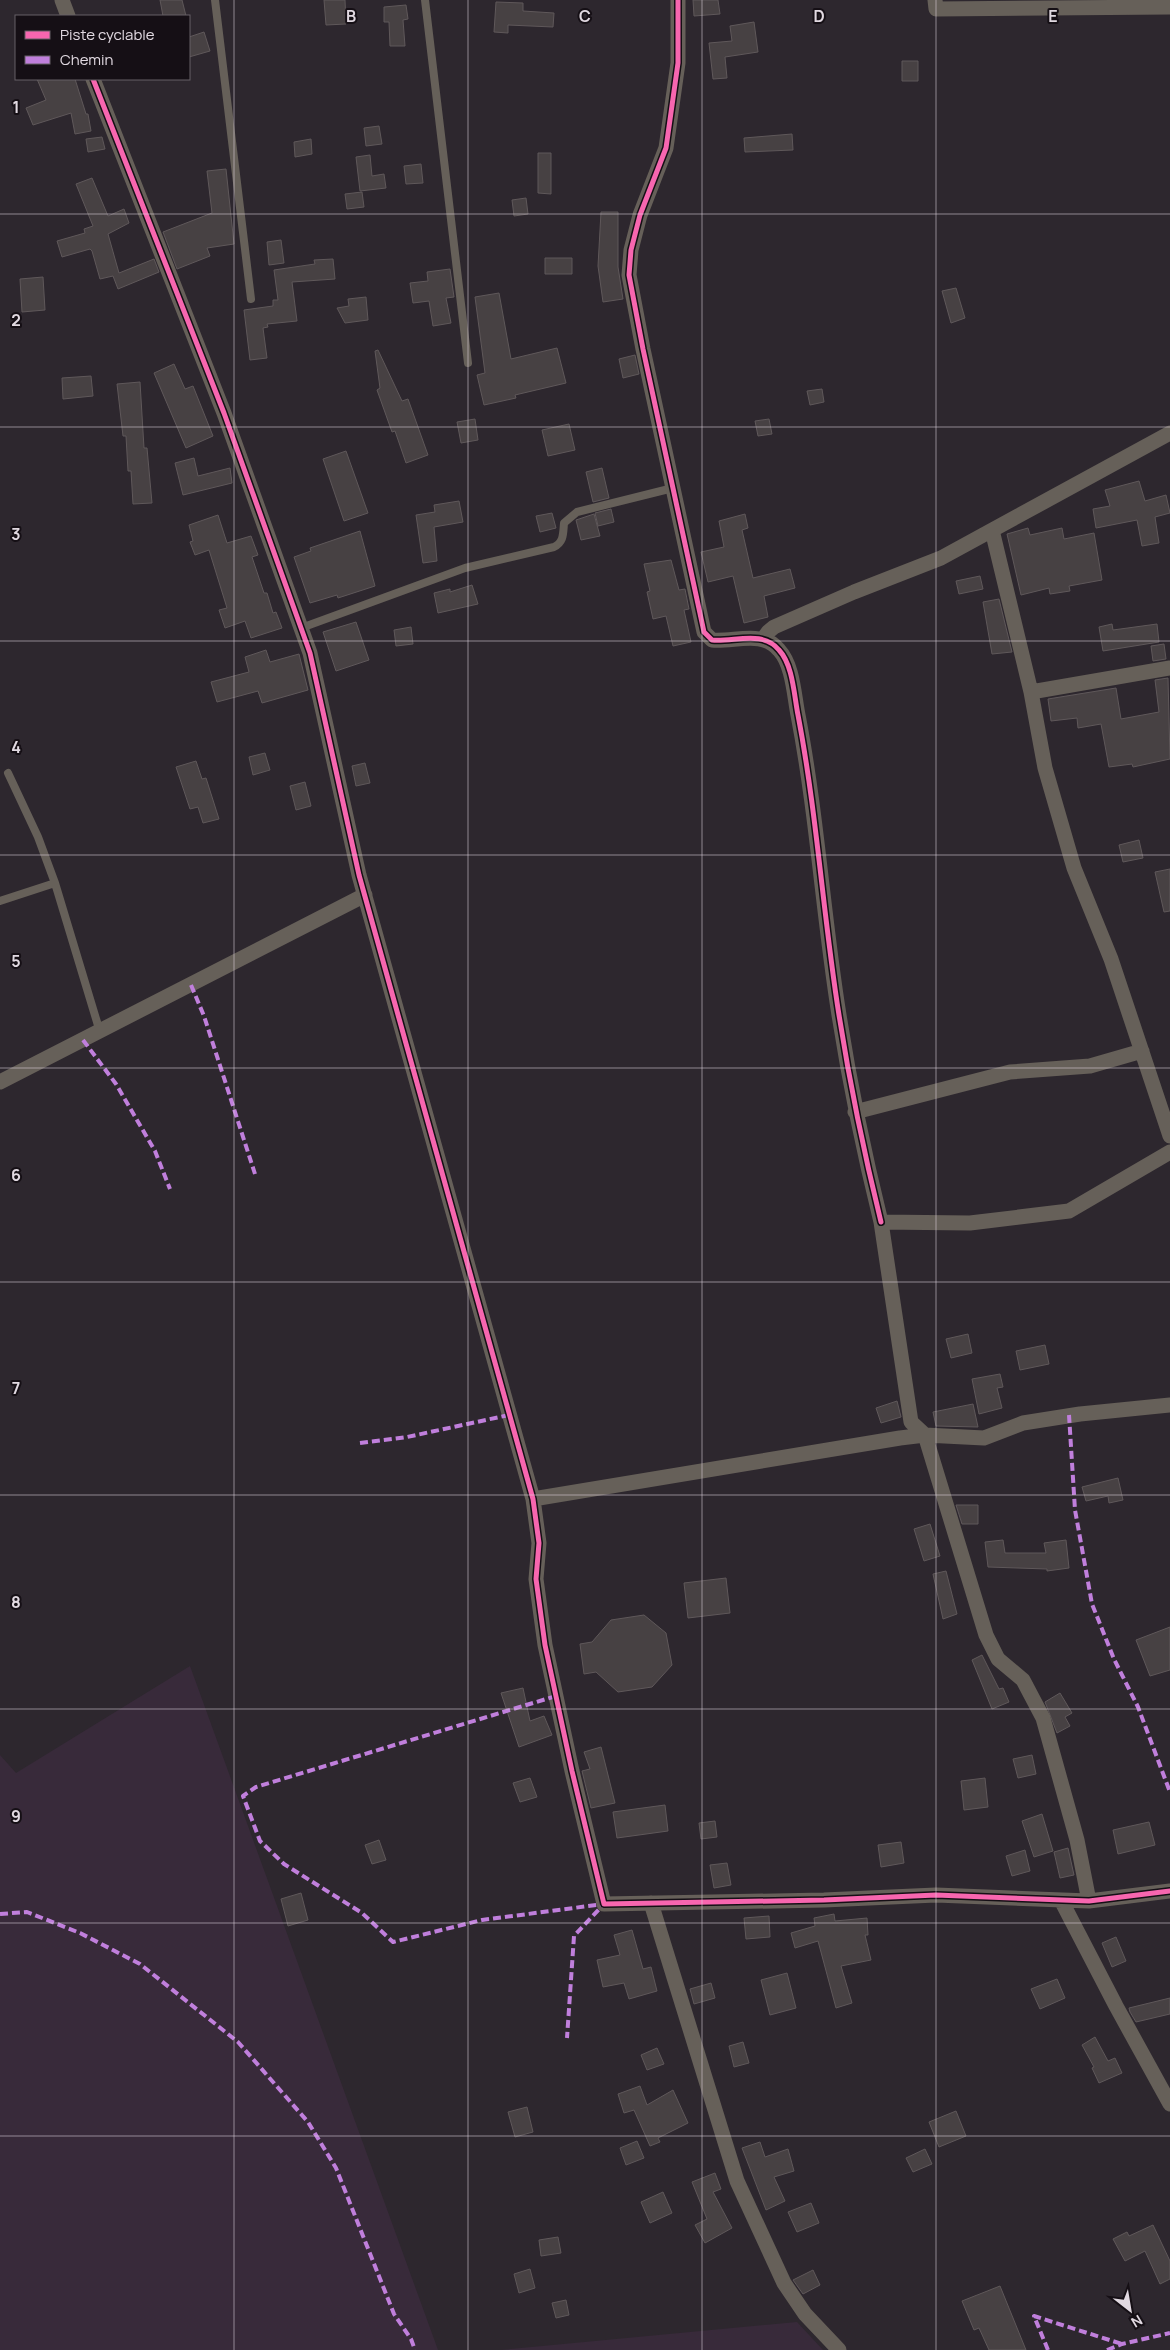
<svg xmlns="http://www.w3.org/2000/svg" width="1170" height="2350" viewBox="0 0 1170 2350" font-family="Manrope,sans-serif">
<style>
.built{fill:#382a3a}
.building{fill:#474143;stroke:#5f585a}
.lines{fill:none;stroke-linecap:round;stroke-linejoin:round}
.service{stroke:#666059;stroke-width:8}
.minor{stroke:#666059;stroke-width:15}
.quiet{stroke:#c07fdc;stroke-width:4;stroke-dasharray:8 4;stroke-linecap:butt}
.cycleway-casing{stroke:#150f15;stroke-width:8}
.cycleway{stroke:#f766af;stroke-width:5}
.grid{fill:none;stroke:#e1d9e1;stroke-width:1;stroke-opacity:0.55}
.grid-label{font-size:16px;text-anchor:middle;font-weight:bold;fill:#e1d9e1;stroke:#150f15;stroke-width:4;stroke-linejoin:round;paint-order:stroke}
</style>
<rect width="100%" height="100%" fill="#2d272e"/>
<path class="built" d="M190,1666L438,2350H0V1755L16,1773Z
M797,2322L823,2350H501Z"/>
<path class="building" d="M160,0H182L186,16H163Z
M324,0H345L346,24L326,25Z
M693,0H718L720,14L694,16Z
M496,2L523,3V11L554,13L553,27L508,25V33L494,32Z
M406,5L408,19L403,20L405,46H390L389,22H384V7Z
M754,22L758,52L725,57L727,78L713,79L709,43L732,41L730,26Z
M204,32L210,51L189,57V37Z
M902,61H918V81H902Z
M37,79H75L86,114H88L91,131L75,134L71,113L33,125L26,108L46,100Z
M379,126L382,144L366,146L364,128Z
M792,134L793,150L745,152L744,138Z
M102,137L105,149L88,152L86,139Z
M311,139L312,154L295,157L294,142Z
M538,153H551V194L538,193Z
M370,155L372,176L384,174L386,188L360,191L356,157Z
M421,164L423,183L406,184L404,166Z
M226,169L234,244L207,248L210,256L177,269L163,232L212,213L207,171Z
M92,178L108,216L124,209L129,223L108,234L119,273L154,259L159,272L118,289L113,276L100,279L92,251L90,249L62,257L57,241L85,233L84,229L93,226L76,184Z
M362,192L364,207L347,209L345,194Z
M526,198L528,214L514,216L512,200Z
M601,212H618V267L623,299L603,302L598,266Z
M281,240L284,263L269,265L267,242Z
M545,258H572V274H545Z
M333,259L335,279L292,282L297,321L267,324L268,327L263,328L267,358L250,360L244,310L273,306V300H278L274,270L315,264L314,260Z
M450,269L454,297L446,298L451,323L433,326L429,301L413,303L410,283L428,281L427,272Z
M43,277L45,310L22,312L20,279Z
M956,288L965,318L951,323L942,291Z
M499,293L511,359L557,348L566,383L515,395L516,398L484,405L477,375L485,373L475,297Z
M366,297L368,320L345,323L337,308L349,306L348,299Z
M378,350L402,401L408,399L428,455L406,463L395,431L392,432L377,390L380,388L375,351Z
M635,355L639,374L623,378L619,359Z
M174,364L185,389L193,386L213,436L186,448L154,373Z
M91,376L93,396L63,399L62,378Z
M140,382L144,448H147L152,503L133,504L131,471H128L126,436H123L117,384Z
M822,389L824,402L810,405L807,391Z
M475,419L478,440L461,443L457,422Z
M769,419L772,434L758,436L755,421Z
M569,424L575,450L548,456L542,430Z
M346,451L368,513L344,521L323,459Z
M194,458L198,476L230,468L232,483L183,495L175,463Z
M602,468L609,498L593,502L586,472Z
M1139,481L1145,501L1166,495L1170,513L1155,517L1159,543L1142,546L1137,520L1096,528L1093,509L1110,506L1105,490Z
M459,501L463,522L434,527L437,561L423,563L416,515L435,512L434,505Z
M611,509L614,522L598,526L595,513Z
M552,513L556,528L540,532L536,516Z
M594,514L600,536L581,540L576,520Z
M745,514L748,528L742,530L753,578L790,569L795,588L764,596L768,617L744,623L733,576L708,582L701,552L724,547L719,521Z
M218,515L227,543L251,536L258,555L252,557L264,593H267L273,613L276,612L282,628L251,638L245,621L225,628L219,610L227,608L209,550L195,555L190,542L193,541L189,525Z
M1028,528L1030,535L1062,528L1064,539L1094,533L1102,580L1069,586L1070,591L1050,594L1049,588L1021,595L1007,534Z
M360,531L375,586L338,598L337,595L310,603L294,557L311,551L310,548Z
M671,560L679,590L685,589L689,609L684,610L691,642L673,646L666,616L653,619L647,592L650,591L644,564Z
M980,576L983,589L959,594L956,581Z
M472,585L478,604L438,613L434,593L450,589V592Z
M999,599L1012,652L992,654L983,602Z
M356,622L369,660L336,671L323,632Z
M1112,624L1113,630L1157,624L1159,642L1103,651L1099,627Z
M411,627L413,644L396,646L394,630Z
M1164,644L1166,659L1153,661L1151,646Z
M266,650L270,662L299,654L308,690L262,703L258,691L217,702L211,682L249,672L245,657Z
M1168,678L1170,759L1133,767L1132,764L1109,767L1101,724L1078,728L1077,718L1051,721L1048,699L1116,688L1121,719L1159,712L1155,680Z
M265,753L270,770L253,775L249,757Z
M196,761L202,779L206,778L219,819L203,823L198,807L190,809L176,767Z
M365,763L370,783L356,786L352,766Z
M305,782L311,806L296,810L290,786Z
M1139,840L1143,858L1123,862L1119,845Z
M1170,869V911L1164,912L1155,872Z
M968,1334L972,1353L951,1358L946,1339Z
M1045,1345L1049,1364L1020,1370L1016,1351Z
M1000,1374L1003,1387L997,1388L1002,1408L979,1414L972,1379Z
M897,1401L901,1417L881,1423L876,1408Z
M973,1404L978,1427L936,1426L933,1412Z
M1118,1478L1123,1500L1109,1503L1108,1496L1086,1501L1082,1487Z
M956,1505H978V1524H962Z
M930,1524L940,1556L924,1561L914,1529Z
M1003,1540L1005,1553H1046L1044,1543L1066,1540L1069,1568L1047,1571V1569L988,1567L985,1542Z
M946,1571L957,1614L943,1619L933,1574Z
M726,1578L730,1613L688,1618L684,1583Z
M644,1615L666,1633L672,1665L652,1687L618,1692L596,1672L584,1674L580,1644L592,1642L611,1620Z
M1170,1627V1670L1150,1676L1136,1640Z
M982,1655L999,1689L1003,1688L1009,1702L992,1709L972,1660Z
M523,1688L530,1721L544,1716L552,1735L519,1747L501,1693Z
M1060,1693L1072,1713L1065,1717L1070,1726L1057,1733L1045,1702Z
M601,1747L615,1803L591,1808L582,1771L590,1769L584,1752Z
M1032,1755L1036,1774L1018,1778L1013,1759Z
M530,1778L537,1797L520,1802L513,1783Z
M985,1778L988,1807L964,1810L961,1781Z
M665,1805L668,1831L617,1838L613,1812Z
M1042,1814L1053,1851L1034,1857L1022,1821Z
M715,1821L717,1837L701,1839L699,1823Z
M1149,1822L1155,1845L1118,1854L1113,1830Z
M379,1840L386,1860L372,1864L365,1845Z
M901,1842L904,1863L881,1867L878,1845Z
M1068,1848L1074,1875L1060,1878L1054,1852Z
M1025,1850L1030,1871L1012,1876L1006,1856Z
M727,1863L731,1885L714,1888L710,1865Z
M301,1893L308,1920L288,1926L281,1899Z
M834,1914L835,1921L867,1918L868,1935H865L871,1960L841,1966L852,2003L836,2008L818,1941L795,1948L791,1933L815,1926L814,1918Z
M769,1916L770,1937L746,1939L744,1918Z
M632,1930L643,1969L651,1967L657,1991L629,1999L624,1983L603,1987L597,1960L620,1955L614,1935Z
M1116,1937L1126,1961L1112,1967L1102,1943Z
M787,1973L796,2008L770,2015L761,1980Z
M1057,1979L1065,1998L1040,2009L1031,1989Z
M711,1983L715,1998L694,2004L690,1989Z
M1170,1998V2014L1136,2022L1130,2012L1129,2008Z
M1095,2037L1108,2061L1115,2058L1122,2073L1099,2083L1092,2068L1094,2067L1082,2045Z
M743,2042L749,2063L734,2067L729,2046Z
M657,2048L664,2064L647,2070L641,2055Z
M640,2086L647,2105L673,2090L688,2123L658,2138L660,2142L650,2146L634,2110L624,2113L618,2094Z
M527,2107L533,2132L515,2137L508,2112Z
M956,2111L966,2136L939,2147L929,2122Z
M637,2141L644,2158L626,2165L620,2148Z
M760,2142L765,2157L788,2149L794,2171L774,2177L785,2201L766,2210L742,2148Z
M925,2149L932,2164L913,2172L906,2158Z
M715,2173L721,2189L713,2192L732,2228L705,2243L695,2225L707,2219L692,2182Z
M663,2192L672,2213L650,2223L641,2202Z
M811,2203L819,2223L797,2232L788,2212Z
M1153,2225L1170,2261V2279L1160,2284L1145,2251L1125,2261L1113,2239L1127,2232L1129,2236Z
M558,2237L561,2253L541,2256L539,2240Z
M530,2269L535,2288L519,2293L514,2274Z
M813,2270L820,2285L803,2294L793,2280Z
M1000,2286L1026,2350H989L979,2328L974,2330L962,2301Z
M566,2300L569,2315L556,2318L552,2303Z"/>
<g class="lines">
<path class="service" d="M215,0L251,299
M425,0L468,363
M301,628L465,568L554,547C564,542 563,534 564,523L577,512L673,488
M8,773L38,837L55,883
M0,901L55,883L100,1032"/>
<path class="minor" d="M62,0L68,16
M678,0V63L666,148L640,215L631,250L629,275L643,349L704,632L712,640C735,642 763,630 779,650C793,665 794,695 798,715C817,814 823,915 839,1015C850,1085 864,1153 881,1222
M935,0L936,9L1170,7
M93,79L224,413L310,653L359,875L533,1499L539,1543L536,1579L545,1645L572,1771L604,1904L824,1900L936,1895L1089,1901L1170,1891
M992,530L1031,692L1045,768L1074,868L1111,959L1170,1136
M763,639L768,632L774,627L854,592L941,558L1170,433
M1031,692L1170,668
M0,1082L365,895
M855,1112L1010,1072L1090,1066L1142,1051
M533,1499L900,1438L925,1435L984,1438L1023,1423L1080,1414L1170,1405
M1089,1901L1077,1840L1043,1718L1023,1680L998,1659L986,1635L925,1435L911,1422L881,1222L970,1223L1069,1211L1170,1152
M1062,1902L1116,2006L1170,2104
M651,1903L737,2181L784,2283L805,2314L839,2350"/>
<path class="quiet" d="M191,985L204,1016L255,1174
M83,1040L116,1084L155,1151L170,1189
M1069,1415L1075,1510L1092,1604L1114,1659L1138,1707L1170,1792
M360,1443L407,1437L509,1415
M556,1696L256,1787L243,1796L260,1841L284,1864L362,1913L393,1942L482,1920L604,1904L574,1936L567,2038
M0,1914L27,1912L80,1933L140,1964L238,2042L308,2122L336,2168L394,2314L411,2339L415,2350
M1048,2350L1034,2316L1122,2344
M1107,2350L1122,2344L1170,2333"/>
<g class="cycleway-casing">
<path id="cycleway" d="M678,0V63L666,148L640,215L631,250L629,275L643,349L704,632L712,640C735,642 763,630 779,650C793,665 794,695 798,715C817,814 823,915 839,1015C850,1085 864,1153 881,1222
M93,79L224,413L310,653L359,875L533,1499L539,1543L536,1579L545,1645L572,1771L604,1904L824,1900L936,1895L1089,1901L1170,1891"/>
</g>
<use href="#cycleway" class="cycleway"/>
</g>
<path class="grid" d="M234,0V2350M468,0V2350M702,0V2350M936,0V2350M0,214H1170M0,427H1170M0,641H1170M0,855H1170M0,1068H1170M0,1282H1170M0,1495H1170M0,1709H1170M0,1923H1170M0,2136H1170"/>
<g class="grid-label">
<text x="351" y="22">B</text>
<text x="585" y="22">C</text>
<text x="819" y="22">D</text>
<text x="1053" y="22">E</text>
<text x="16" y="113">1</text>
<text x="16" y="326">2</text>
<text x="16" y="540">3</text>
<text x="16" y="753">4</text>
<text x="16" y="967">5</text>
<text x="16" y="1181">6</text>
<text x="16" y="1394">7</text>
<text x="16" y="1608">8</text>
<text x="16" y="1822">9</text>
</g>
<rect x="15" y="15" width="175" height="65" fill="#150f15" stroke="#676067"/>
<rect x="25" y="31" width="25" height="8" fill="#f766af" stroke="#676067"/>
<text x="60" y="40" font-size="15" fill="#e1d9e1">Piste cyclable</text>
<rect x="25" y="56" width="25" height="8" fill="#c07fdc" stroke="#676067"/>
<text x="60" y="65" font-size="15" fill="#e1d9e1">Chemin</text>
<g transform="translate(1130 2310) rotate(149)" stroke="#150f15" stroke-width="4" paint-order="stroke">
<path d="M0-4L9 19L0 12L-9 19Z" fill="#e1d9e1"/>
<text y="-8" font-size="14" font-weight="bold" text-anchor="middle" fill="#e1d9e1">N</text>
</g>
</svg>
